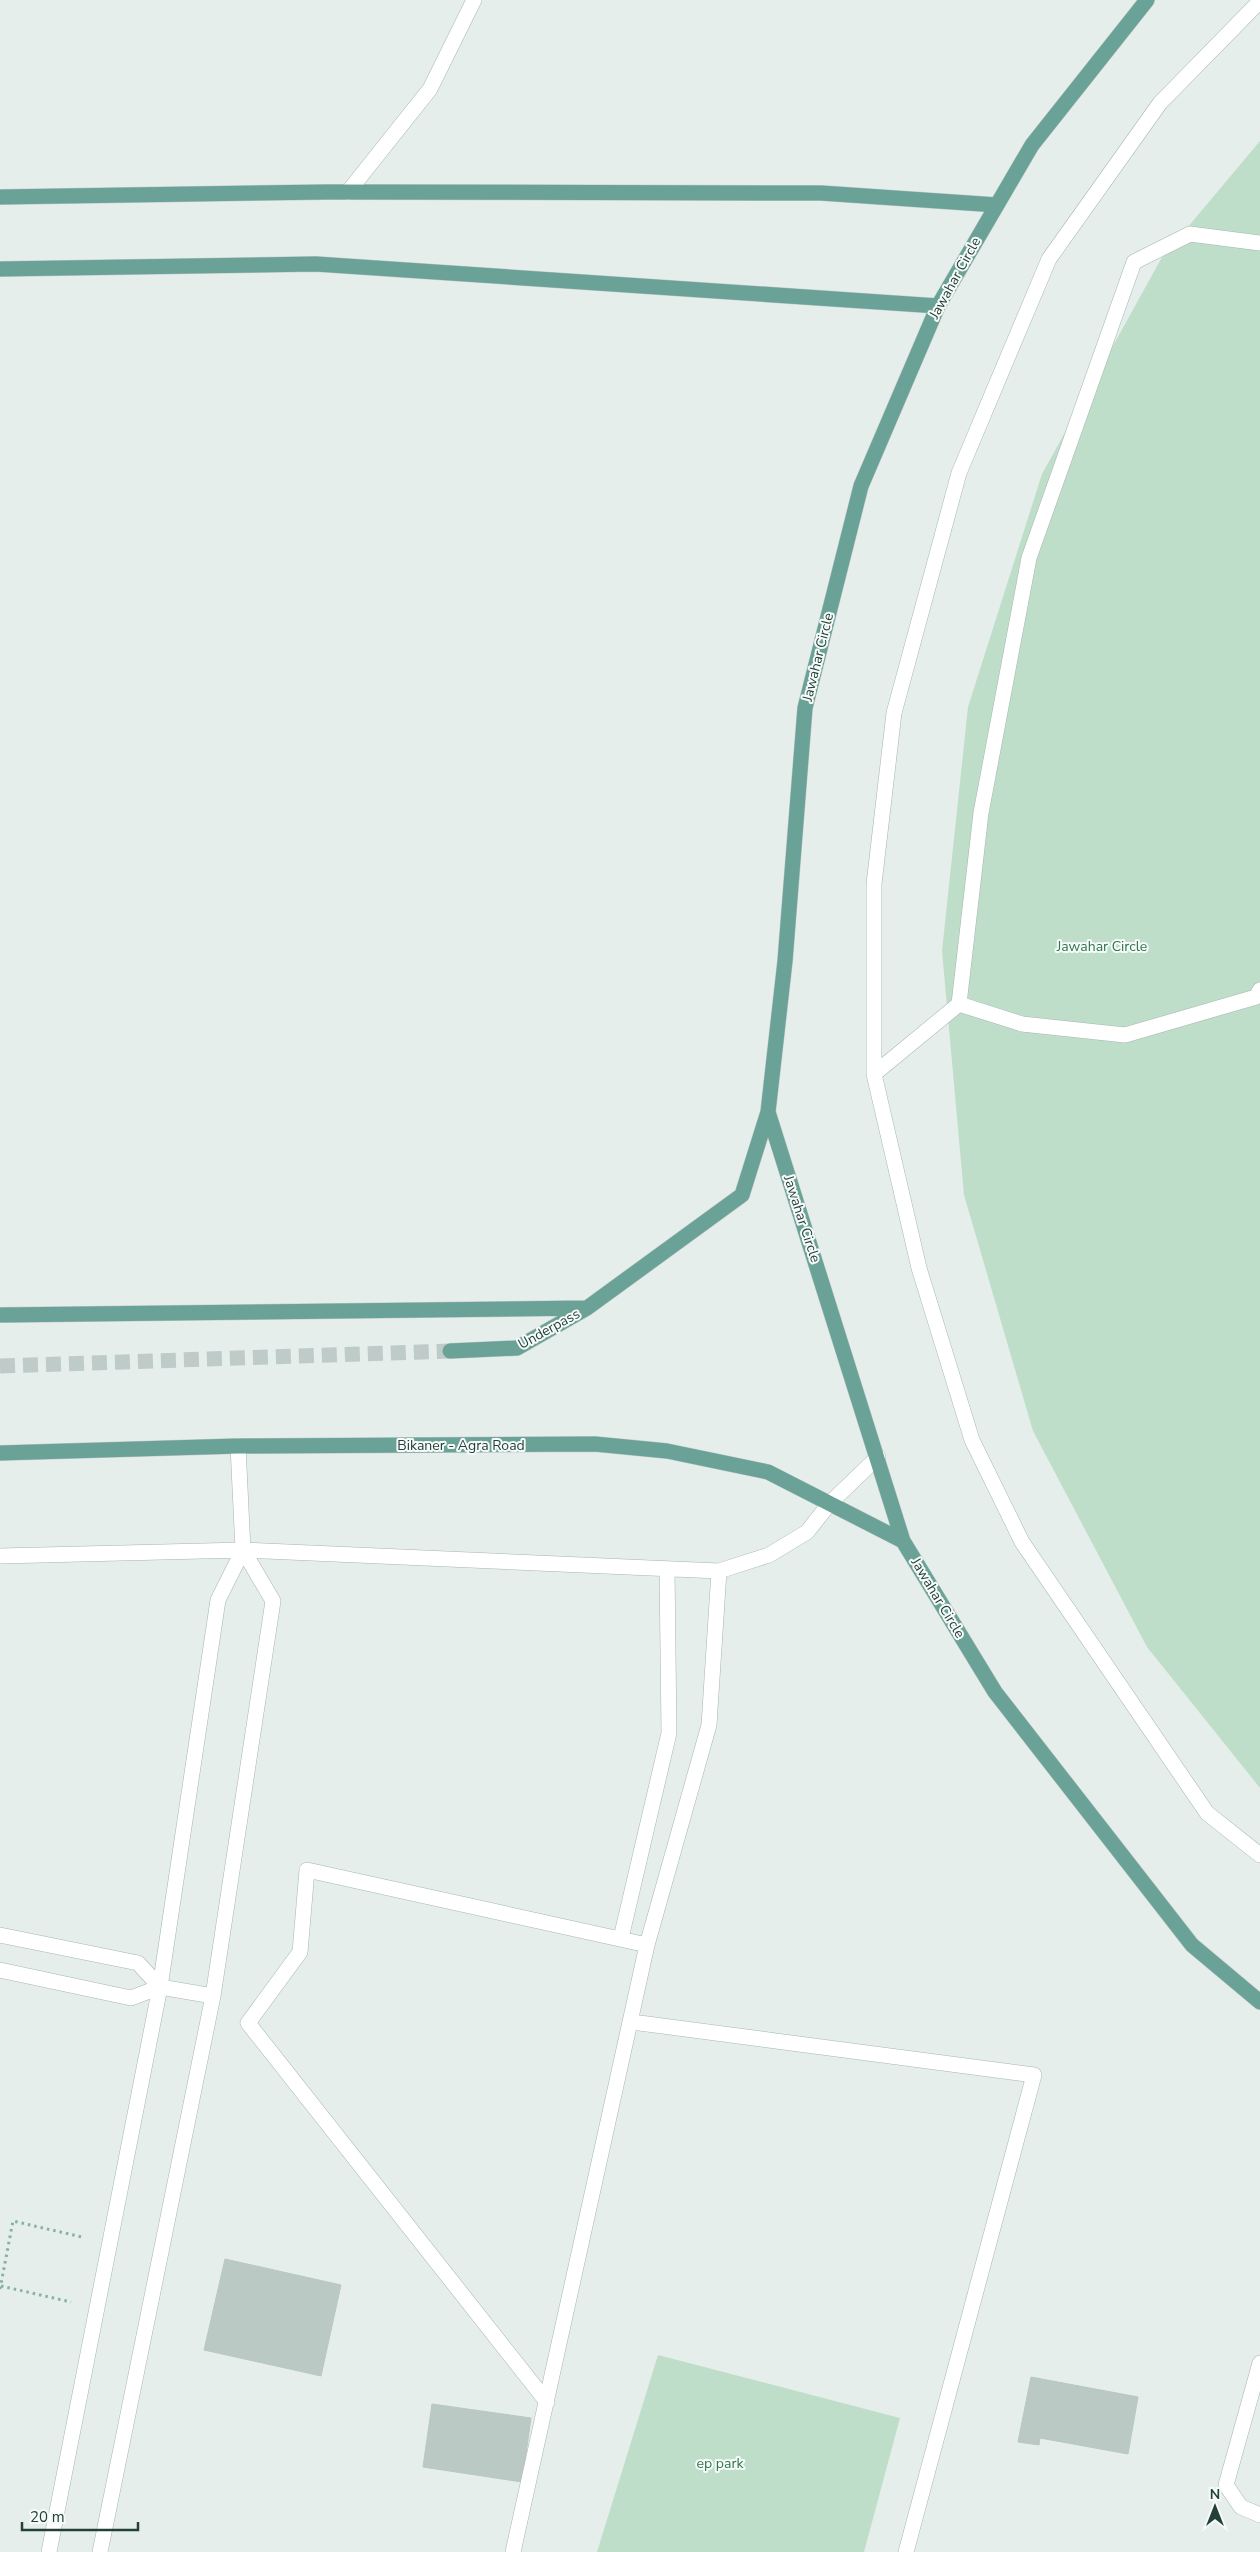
<svg xmlns="http://www.w3.org/2000/svg" width="1260" height="2552" viewBox="0 0 1260 2552" font-family="'Nunito Sans',sans-serif">
<style>
.green{fill:#bfdec9}
.building{fill:#bac9c4;stroke:#b7c8c2}
.lines{fill:none;stroke-linecap:round;stroke-linejoin:round}
.major-tunnel{stroke:#becbc8;stroke-width:15;stroke-dasharray:15 8;stroke-linecap:butt}
.minor-casing{stroke:#a7b6b2;stroke-width:16}
.major-casing{stroke:#c2cac8;stroke-width:16}
.path{stroke:#86b1a6;stroke-width:3;stroke-dasharray:2.5 4;stroke-linecap:butt}
.minor{stroke:#fff;stroke-width:15}
.major{stroke:#6ba298;stroke-width:15}
.labels{text-anchor:middle;dominant-baseline:central;stroke-width:4;stroke-linejoin:round;paint-order:stroke}
.street-label{font-size:14px;fill:#24403a;stroke:#f6faf8}
.park-label{font-size:14px;fill:#2f764f;stroke:#f6faf8}
</style>
<rect width="100%" height="100%" fill="#e5eeeb"/>
<path class="green" d="M1260,141V1788L1147,1647L1033,1431L964,1195L942,951L968,707L1042,474L1161,259Z
M658,2355L900,2418L864,2552H597Z"/>
<path class="building" d="M225,2259L341,2285L321,2376L204,2350Z
M1031,2377L1138,2397L1128,2454L1040,2438L1039,2445L1018,2442Z
M432,2404L531,2418L522,2482L423,2467Z"/>
<g class="lines">
<path class="major-tunnel" d="M0,1366L450,1351"/>
<g class="minor-casing">
<path id="minor" d="M1260,1L1160,103L1049,259L959,473L894,713L874,884V1074L919,1268L972,1440L1022,1542L1207,1813L1260,1855
M348,192L430,89L474,0
M959,1004L1022,1024L1125,1035L1256,997L1260,990
M874,1074L959,1004L981,813L1029,558L1134,262L1190,234L1260,243
M0,1556L243,1550L719,1571L769,1555L807,1532L830,1503L878,1457
M0,1935L138,1963L160,1987
M621,1938L669,1733L667,1569
M0,1970L131,1998L160,1987L213,1996
M632,2022L1034,2075L906,2552
M1260,2363L1226,2485L1241,2507L1260,2515
M547,2402L248,2023L300,1952L307,1870L647,1945
M49,2552L160,1987L218,1600L243,1550
M100,2552L213,1996L273,1601L243,1550L238,1446
M513,2552L647,1945L709,1725L719,1571"/>
</g>
<g class="major-casing">
<path id="major" d="M1147,0L1032,145L938,306L861,486L805,708L785,961L768,1112L903,1541L995,1692L1192,1945L1260,2002
M0,197L327,192L821,193L997,205
M0,269L316,264L938,306
M0,1315L587,1308
M450,1351L517,1348L587,1308L742,1195L768,1112
M0,1453L238,1446L595,1444L667,1451L768,1472L903,1541"/>
</g>
<path class="path" d="M1,2286L71,2302
M0,2289L13,2221L82,2237"/>
<use href="#minor" class="minor"/>
<use href="#major" class="major"/>
</g>
<g class="labels">
<g class="street-label">
<text transform="translate(955 278) rotate(-61)">Jawahar Circle</text>
<text transform="translate(818 657) rotate(-76)">Jawahar Circle</text>
<text transform="translate(802 1219) rotate(72)">Jawahar Circle</text>
<text transform="translate(549 1329) rotate(-29)">Underpass</text>
<text x="461" y="1445">Bikaner - Agra Road</text>
<text transform="translate(938 1598) rotate(59)">Jawahar Circle</text>
</g>
<g class="park-label">
<text x="1102" y="946">Jawahar Circle</text>
<text x="720" y="2463">ep park</text>
</g>
</g>
<g transform="translate(1215 2507)" stroke="#f6faf8" stroke-width="4" paint-order="stroke">
<path d="M0-4L9 19L0 12L-9 19Z" fill="#24403a"/>
<text y="-8" font-size="14" font-weight="bold" text-anchor="middle" fill="#24403a">N</text>
</g>
<path d="M22 2522v8h116v-8" fill="none" stroke="#24403a" stroke-width="2.5"/>
<text x="30" y="2522" font-size="15" fill="#24403a" stroke="#f6faf8" stroke-width="4" paint-order="stroke">20 m</text>
</svg>
